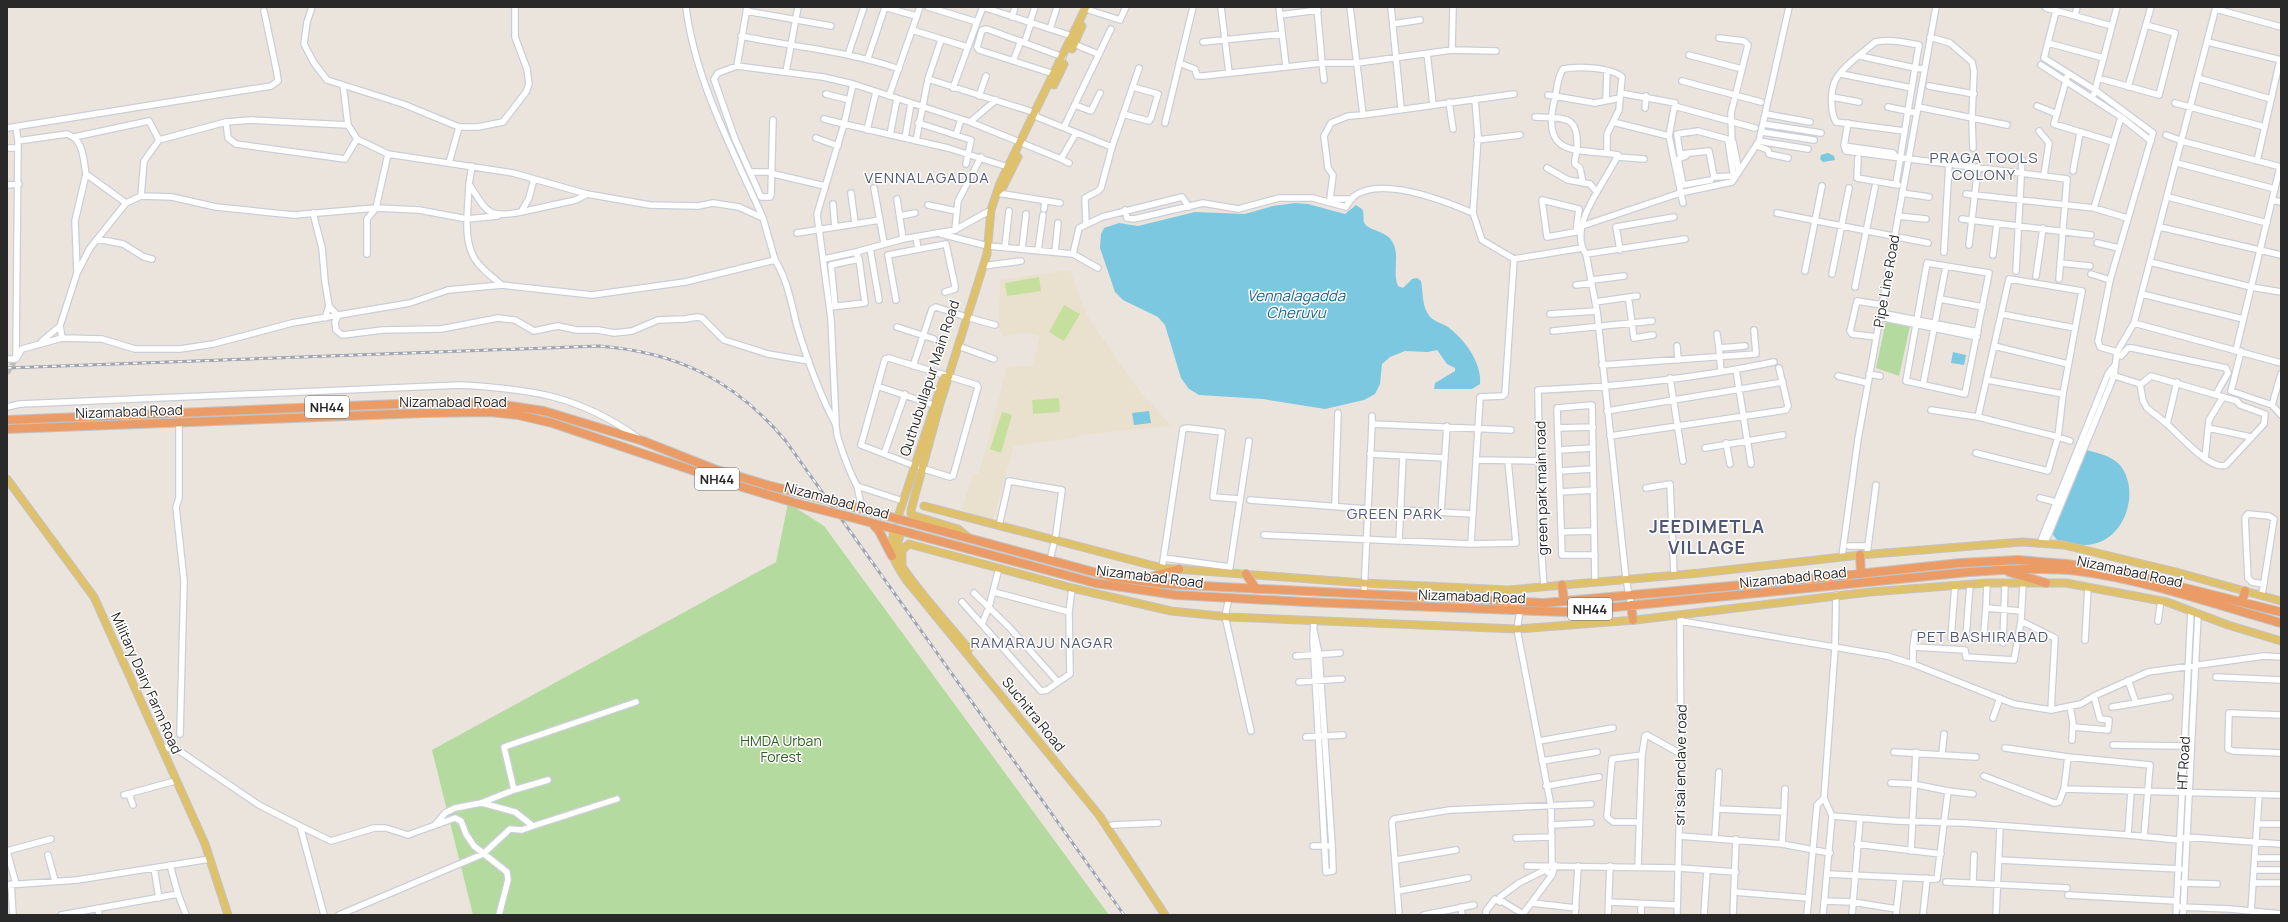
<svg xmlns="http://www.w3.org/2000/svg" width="2288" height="922" viewBox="0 0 2288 922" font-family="Manrope,sans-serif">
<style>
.education{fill:#e9e0ce}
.green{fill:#b5da9f}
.pitch{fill:#c5e09c}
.water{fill:#7bc8e0}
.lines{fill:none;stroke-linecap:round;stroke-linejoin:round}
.minor-tunnel{stroke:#c3bfb8;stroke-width:5.5;stroke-dasharray:5.5 3;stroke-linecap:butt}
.minor-casing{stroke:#cbced9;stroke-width:8}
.major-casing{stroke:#c3c3c3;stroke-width:9}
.highway-casing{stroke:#c3c3c3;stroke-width:10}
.minor{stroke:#fff;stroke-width:5.5}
.major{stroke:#e0c16b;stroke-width:7}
.highway{stroke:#eb9c66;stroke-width:8}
.rail-casing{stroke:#a0a3b1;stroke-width:3}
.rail{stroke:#fff;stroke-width:1.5;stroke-dasharray:4.5;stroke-linecap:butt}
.highway-bridge-casing{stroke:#c3c3c3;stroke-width:10;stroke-linecap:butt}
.highway-bridge{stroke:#eb9c66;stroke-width:8}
.labels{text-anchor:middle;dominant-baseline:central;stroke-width:3;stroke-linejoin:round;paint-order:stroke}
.shield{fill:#fff;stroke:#696969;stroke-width:1}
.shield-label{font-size:13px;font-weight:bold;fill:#292929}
.street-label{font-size:14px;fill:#292929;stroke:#fff}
.park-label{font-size:14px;fill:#305d22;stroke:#fff}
.neighbourhood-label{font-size:15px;letter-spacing:1px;fill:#4f5774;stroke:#fff}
.water-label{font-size:15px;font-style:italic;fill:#1c678a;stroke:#fff}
.district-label{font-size:18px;font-weight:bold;letter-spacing:1px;fill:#4f5774;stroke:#fff}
</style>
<rect width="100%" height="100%" fill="#eae4dc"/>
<path class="education" d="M1070,270L1086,314L1134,384L1171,426L1079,435V437L1014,446L993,520L961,511L973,474H978L980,470L1007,367L1032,366L1040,336L1025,333L1004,336L999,330L1000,280Z"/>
<path class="green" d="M1886,321L1910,326L1899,376L1876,368Z
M788,503L824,526L1109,915H473L432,750L776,562Z"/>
<path class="pitch" d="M1039,277L1041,291L1007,296L1005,283Z
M1064,305L1080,314L1064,341L1049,332Z
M1059,398L1060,412L1033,414L1032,400Z
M1002,412L1012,415L1001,453L990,449Z"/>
<path class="water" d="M1828,153L1834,156L1835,160L1823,162L1820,159L1821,155Z
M1295,203L1308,204L1345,214L1356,205L1362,209C1365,214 1362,221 1365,224C1371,232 1387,230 1393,243C1400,256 1392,272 1398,286L1403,288L1412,279L1417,278L1421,281C1423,291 1422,305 1428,314C1433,322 1440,322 1448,327C1464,339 1482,362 1480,384L1472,389H1434L1435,383L1455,371V368L1447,364L1437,350L1428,352L1405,351L1390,357L1382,364L1380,384L1375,394L1364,400L1325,409L1263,399L1199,395L1189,389L1181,378L1165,325L1158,317L1123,300L1115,292L1100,248L1101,234L1104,228L1119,223L1138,226L1195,212L1245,214L1273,206Z
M1953,352L1966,355L1964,365L1951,363Z
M1149,411L1151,423L1134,425L1132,413Z
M2085,450C2096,452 2111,456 2119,464C2141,489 2126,538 2093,544C2081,547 2069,542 2057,540L2051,532Z"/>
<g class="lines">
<path class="minor-tunnel" d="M7,373L14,362"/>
<g class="minor-casing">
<path id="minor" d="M312,7L307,22L304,44L314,63L327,80L343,85L348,125L357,139L388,154L513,173L587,194L576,200L521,212
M686,7C695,81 733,150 763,218
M884,7L916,16
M928,7L977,22L953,88
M983,7L1072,36
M1221,7L1229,73
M1279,7L1286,66
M1350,7L1363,115L1514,94
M1391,7L1401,108
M2216,7L2134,323L2281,363
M2046,8L2112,26
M2216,9L2281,27
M1089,10L1120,20L1126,7
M746,11L831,26
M2056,11L2044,58L2095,90L2153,133L2110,280L2098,341L2100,347L2117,352
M1280,15L1318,10
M2075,16L2077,7
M1012,17L1015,7
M977,22L983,7
M1030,22L1035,7
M1393,24L1420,20
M1050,29L1057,7
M912,30L967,47
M741,36C794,47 848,51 899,69
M1930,37L1950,43L1972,62L1974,71L1972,118L1973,148
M1026,38L1031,23
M1719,38L1744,41L1748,45L1731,113L1732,147
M1203,42L1282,34
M2208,42L2281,60
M2048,43L2104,58
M1074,44L1098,54
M1452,50L1453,7
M1427,53L1433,104
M848,55L864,7
M1689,55L1742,69
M1860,56L1915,68L1896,184
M868,58L885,7
M1013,61L1021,41
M1179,63L1195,69L1197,76H1203L1322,63L1317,7
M2041,65L2121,117L2151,141
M737,66L747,7
M786,72L798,7
M2068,73L2054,124L2113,142
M1054,74L979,50L977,47L982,30L987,29L1063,57
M1841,74L1912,88
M2098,78L2159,95L2175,33L2146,25
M2198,78L2271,99
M928,79L1036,113
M1324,80L1322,63H1357L1452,50L1496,51
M1682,81L1761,102
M343,85L403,104L459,127H478L503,122L526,92L529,84L527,69L515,37V7
M1929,86L1974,94
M2128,87L2151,7
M1620,93L1675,103L1669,136
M826,94L849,100
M2094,94L2117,7
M1548,95L1595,103L1620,98
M889,96L920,7
M979,96L986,76
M1832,97L1859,102
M1606,100L1607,71
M1449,102L1453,129
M2175,103L2265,127
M1075,105L1091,111L1100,93
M2037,106L2057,114
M1678,107L1755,128
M1888,107L1917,113
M1918,107L2007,125
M1645,108L1646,96
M1123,114L1149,121L1151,118L1158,94L1133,87
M1766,114L1810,122
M1037,117L1112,147
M1535,117C1564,119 1579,113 1577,149C1577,154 1574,158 1575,164L1580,168L1583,183
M2121,117L2094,208L2127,218
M824,119L844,124L853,84
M773,120L771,195L770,197H761L735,139L714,79L718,73L737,66L823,77L853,84L970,122L1061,159
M226,122L228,138L236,144L345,159L357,139
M970,122L996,100
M1613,122L1669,136L1683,203
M918,123L971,140L966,164
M1165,123L1193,7
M1848,123L1844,146L1846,151L2067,179L2059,279
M1763,124L1821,133
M16,127L18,141
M1064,127L1111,29
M7,128L271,86L278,81L277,73L264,11
M867,130L876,92
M1904,131L1836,122C1830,111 1830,90 1836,79C1844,65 1863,53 1875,42C1890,39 1904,42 1919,45L1915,68L1924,69
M2039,131L2049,143L2044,175
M1762,132L1814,140
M890,135L897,99
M956,135L961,119
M2166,135L2182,141L2281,167
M74,137L149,121L159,140
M816,138L838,146
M905,138L911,103
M1477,140L1520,135
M916,141L928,79L941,40
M1759,141L1808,149
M1733,142L1739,172
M1757,146L1768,150L1769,154L1788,158
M1844,146L1893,153L1896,157
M7,148H18
M1607,153V134L1619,110L1622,77C1611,67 1577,66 1563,69C1557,77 1557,92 1554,102C1541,159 1579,148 1618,155C1607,180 1566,227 1586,254L1597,311L1626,579L1631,605
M1686,156L1678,159L1683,185L1711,180
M1617,157L1644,159
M1858,158L1857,178L1898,185
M2257,161L2280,60
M449,163L459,127
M1069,163L1061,159L1076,133
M2177,163L2275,189
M472,166L469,184C487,211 486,219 521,212L529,198L534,179
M1547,168L1568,180L1590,184L1597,192
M2073,171L2080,133
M750,172H772
M774,174L825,186
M1733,176L1714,177L1709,151L1680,154L1677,134L1698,131L1727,139L1728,140L1734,179
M469,184L467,219L498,216
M7,185L19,184
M874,188L884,243
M851,193L855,223
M997,193L1060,203
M1902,193L1929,197
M1966,194L2094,208
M141,196L144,161L159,140L226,122L251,120L348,125
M2168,197L2267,223
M897,199L903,239
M1352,199H1330L1333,175L1328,168L1324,136L1331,123L1348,116L1363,115
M2272,200L2281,202
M126,203L141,196L172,197L216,207L294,215L376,208L419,210L467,219C466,255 475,264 502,285
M833,204L835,227
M928,205L956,211
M1044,209L1045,201
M1125,210L1127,218L1134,219L1203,203L1238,209L1279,198H1313L1346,207C1348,204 1350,200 1353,197C1380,175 1445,201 1473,213L1482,240L1514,259L1582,248
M313,213L322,248L325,282L329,306L325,318
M1473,213L1478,136L1475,99
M1777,213L1928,243
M900,216L915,213
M1898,216L1926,219
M1962,219L2091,235
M1086,224L1085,198L1098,191L1101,188L1112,147L1139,68
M1582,226L1680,193L1732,182L1759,141L1789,7
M2160,227L2281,255
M955,230L958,201L981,157
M1576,232L1579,209L1542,200L1547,237L1581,231
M797,233L880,220
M941,234L988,246L1073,254L1079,228L1102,217L1182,197L1189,207
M916,237L918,249
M97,239L123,244L144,257L152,259
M2097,243L2119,248
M1969,245L1978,167
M1005,247L1009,211
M870,248L879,300
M1022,249L1026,214
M1038,250L1043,215
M1620,250L1616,227L1674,217
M1055,252L1058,223
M1944,252L1949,163
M367,254V219L376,208L388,154
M1073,254L1098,268
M1586,254L1685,239
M1993,255L1997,223
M824,259L856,252L903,239L955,230L991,210
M775,260C788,281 791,303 797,326C807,359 819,393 835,423C837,427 836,433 838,438C843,454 849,471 857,486L903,501
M2150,262L2251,287L2281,292
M1927,263L1989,273L1965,394L1906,381Z
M2060,263L2090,266
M983,266L1021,261
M1805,271L1822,186
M2016,271L2022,160
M77,272L75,221L86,174
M1832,274L1849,188
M2091,274L2110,280
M2036,276L2043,228
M2009,279L2082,291L2063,394L2058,437L1978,417Z
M1592,280L1624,276
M1576,285L1592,283
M1855,287L1875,187
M2142,294L2243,319
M1940,299L1983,307
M896,300L888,255L946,244L955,286V289L945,292
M1595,302L1637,296
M1629,302L1634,338L1653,335
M329,306L338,316L335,322L336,330L342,335L383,330L441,329L498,318L515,320L534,331L558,326L576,330H598L614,333L632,331L658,320L685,319L697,317L702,318L724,340L768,354L809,361
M835,306L831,265L859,259
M830,307L865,303L859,259L856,252
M1881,313L1978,332
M1550,314L1597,311
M2001,314L2075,328
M966,317L995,325
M1880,317L1977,337
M897,327L934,339
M1553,331L1652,321
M1717,334L1719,348
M1876,337L1852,334L1850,331L1857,301L1882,305
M42,341L60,326L62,338
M958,346L994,359
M1677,346L1678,360
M1994,346L2068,364
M2236,350L2280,167
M2241,351L2231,391L2272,405
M2117,355L2121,356L2128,348H2132L2226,368L2228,373L2216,394
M16,358L18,141L67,134C84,140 83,158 86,174L126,203L90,248L77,273L60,326
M7,359H16L22,349L62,338L102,339L135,349H180L213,344L292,323L410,303L448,290L502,285L592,295L685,282L775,260L763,218L739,207L713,203L698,206L650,205L587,194
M1602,365L1756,354L1754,330
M913,366L932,309L936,307L963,316
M1736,370L1751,464
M1721,372L1719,348L1745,346
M1869,374L1880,376
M2281,374L2272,405L2281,415
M2112,375L2140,384L2143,401L2147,408L2167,424L2177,382
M1838,376L1868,383
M1670,378L1683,461
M1987,380L2063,394
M1923,385L1946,266
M2140,385L2151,376L2237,401L2240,405L2265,414L2264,424L2226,465C2212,472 2178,434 2167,424
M877,386L934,405
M7,407L20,404L460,385C531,389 577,395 637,437
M1931,410L1978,417
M1607,411L1783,382
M1372,416V424L1511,430
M179,422V498L176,507L184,581L180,734
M836,424L831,319L817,214L844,124L948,148L1008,167
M1558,428L1593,427
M2208,428L2251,437
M1610,436L1786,410L1788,406L1779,368
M1726,443L1730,464
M1705,448L1783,435
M1559,450L1593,448
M1976,453L2048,471L2058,437L2070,441
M884,454L905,394
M1370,454L1445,458
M2205,459L2209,420L2223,397
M1476,460L1540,461
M1508,461L1516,543L1471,544L1480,397L1503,396L1505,394L1514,259
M915,466L861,445L885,359L889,358L977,385L978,387L953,476L950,477L921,468
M1559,471L1593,469
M857,486L862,509
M1646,488L1670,484L1674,575
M1560,492L1594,490
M2040,498L2056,502
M1250,500L1367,509
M1335,506L1338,413
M1400,510L1473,514
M1441,512L1447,426
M999,526L1009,481L1062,490L1056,534L1050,560
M1561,532L1594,531
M1264,535L1471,544
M1399,541L1403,456
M2040,543L2108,374L2115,365
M2045,543L2114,376L2117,352L2134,323
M1849,546H1868
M1867,554L1876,485
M1595,555H1562L1557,408L1592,405L1595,582
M1842,556L1858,439L1936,7
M1164,558L1230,567
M1162,568L1183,429L1188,428L1222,432L1213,497L1240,499
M1229,573L1249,441
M1987,583L1986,608L2021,611
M2023,584L2021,621L2055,638L2051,710
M1544,587L1541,545L1538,390C1617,387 1697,378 1774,362
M994,592L1069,612L1072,588
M974,593L1009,627L1058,682L1070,674L1069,612
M1364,594L1372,424
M2261,596L2263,589L2274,519L2269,516L2248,514L2245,518L2248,578L2252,582L2263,584
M1229,598L1225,616L1251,731
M962,602L1041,691L1047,690L1058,682
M1520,611L1517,629L1551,806L1552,865
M1314,621L1313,640L1326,872L1333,871L1332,845L1319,654L1314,631
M1681,621L1887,656L1913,664L2014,704L2051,710L2081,704L2094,696L2148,672L2264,656L2281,657
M2158,621L2161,600
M982,624L989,607L999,568
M1984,632L1986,608
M1966,637L1970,584
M1951,638L1955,586
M2085,640L2088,587
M2003,643L2005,583
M1913,647L1915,633
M1296,656L1340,653
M1913,664V647L1965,650L1966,657L2014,660L2021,621
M2216,677L2281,680
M1299,682L1342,679
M2136,703L2170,697
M2070,706L2073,723L2072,740
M2112,707L2136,703L2128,680
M2281,715L2229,713L2228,749L2233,751L2281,753
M1993,718L2000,698
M2073,727L2108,730L2109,720L2100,719L2094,696
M1306,737L1343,735
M1539,741L1613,728
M2113,745L2184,746
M162,747L178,750L259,805L300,826L324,915
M1894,752L1976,757
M1942,754L1944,734
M2068,757L2150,765L2144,837
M1542,761L1597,752
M1984,776L2054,803L2059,802L2064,789L2068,757L2005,748
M1546,786L1599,777
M2064,789L2281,795
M514,790L548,780
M1948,791L1973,794
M129,794L133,805
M124,795L175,781
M482,803L515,812L533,826L617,799
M1718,809L1784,812L1782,844
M1784,812L1785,789
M1832,816L1896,821L1962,823
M1639,822H1613L1607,817L1612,759L1642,755
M1965,823L2128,835L2179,840L2186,837L2280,844
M2257,824H2281
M435,825L445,813L455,808L481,803L514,790L504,747L636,702
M1112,825L1158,823
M1551,825L1591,823
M300,826L331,841L374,828H386L408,835L455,818L461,821L466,834L474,846L507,872L508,880L499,915
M2128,835L2131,791
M1679,836L1782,844L1830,853
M1516,838L1552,837
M1715,838L1719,772
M1857,844L1941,854
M1313,846H1328
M1911,851L1916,752
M48,855L55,881
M2255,858H2281
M1396,860L1456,850
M1999,860L2180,869
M170,865L178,894L186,915
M1527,866L1679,868L1736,872
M1638,867L1642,755L1645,736L1647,735L1681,754
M154,868L159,898
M2254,870H2281
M1827,874L1937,879L1948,791L1913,784L1891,783
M1552,875L1545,870L1519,883L1500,897V900L1523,914L1552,875L1555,865
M1946,882L2067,888
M1973,883L1974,855
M2182,883L2217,884
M2253,883H2281
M11,884L13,915
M16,884L7,851L51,839
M7,885L77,880L210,859
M1398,891L1468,878
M1734,892L1808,898
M2068,895L2176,901
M1824,901L1853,902L1896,909
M1609,902L1677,905
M1532,903L1576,908
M1461,907L1462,915
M2180,907L2230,909L2281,914
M98,908L99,915
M2251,911L2259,795
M61,915L178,894
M339,915L483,854L510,829L522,830L533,826
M1399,915L1392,822L1394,819L1450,810L1591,804
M1424,915L1474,905
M1486,915V911L1495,899L1500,902
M1575,915L1578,866
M1608,915L1610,866
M1641,915V904
M1677,915L1681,754L1680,617
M1704,915L1707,870
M1733,915L1736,839
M1807,915L1817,805L1824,798
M1823,915L1832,816L1824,798L1835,648L1836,595
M1852,915L1860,819
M1896,915L1900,878
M1923,915L1927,878
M1996,915L2000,827
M2176,915L2191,611
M2183,915L2198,614"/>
</g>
<g class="major-casing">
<path id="major" d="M1072,49L1082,26
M1054,85L1064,64
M997,192L1003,187L1018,157
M7,479L94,597L205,844L228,915
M924,506L1162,568L1364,583L1508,590L1700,573L1860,555L2022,542L2064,545L2176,572L2281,601
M897,520L944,377
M894,529C889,555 893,560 907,581L1099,815L1165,915
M901,531C899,539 896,548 897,556C901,572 955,632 969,649
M969,538L958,529L915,516L911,514V510L939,407L987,254L991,210L1000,183L1086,7
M902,564V550L909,544L1072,588L1171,611L1229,617L1517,629L1636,620L1870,592L1987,583H2066L2167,602L2228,625L2281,641"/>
</g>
<g class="highway-casing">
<path id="highway" d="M7,420L397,404L492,403L544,411L643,441L714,469L767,485
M7,429L425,413L490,412L518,415L552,423L742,487L799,504
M850,506L1112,577L1163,584L1544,603L1820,578L1960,563L2018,560L2067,564L2117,571L2281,612
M850,517L1095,583L1176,595L1306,602L1565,612L1969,572C2005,570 2042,567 2078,571C2143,579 2217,605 2281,623
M872,523L879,531L892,556
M1860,555L1861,574
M2009,572L2046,583
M1246,574L1256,589
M1144,579L1179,569
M1562,585L1564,601
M2242,602L2245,591
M1631,605L1633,620"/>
</g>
<use href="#minor" class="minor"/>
<use href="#major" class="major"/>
<use href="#highway" class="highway"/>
<g class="rail-casing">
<path id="rail" d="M7,368L599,346C677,352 734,380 785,440L1124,915"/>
</g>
<use href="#rail" class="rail"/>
<g class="highway-bridge-casing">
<path id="highway-bridge" d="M767,485L850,506
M799,504L850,517"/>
</g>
<use href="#highway-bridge" class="highway-bridge"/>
</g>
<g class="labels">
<g class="shield">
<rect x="305" y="396" width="44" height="22" rx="3"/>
<rect x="695" y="468" width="44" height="22" rx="3"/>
<rect x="1568" y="598" width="44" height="22" rx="3"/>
</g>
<g class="shield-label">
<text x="327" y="407">NH44</text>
<text x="717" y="479">NH44</text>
<text x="1590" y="609">NH44</text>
</g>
<g class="street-label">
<text transform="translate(1886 281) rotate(-80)">Pipe Line Road</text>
<text transform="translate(929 378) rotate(-72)">Quthubullapur Main Road</text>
<text x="453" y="401">Nizamabad Road</text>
<text transform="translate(129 411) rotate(-2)">Nizamabad Road</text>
<text transform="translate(1541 488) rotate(-91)">green park main road</text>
<text transform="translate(837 500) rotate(15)">Nizamabad Road</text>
<text transform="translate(2130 571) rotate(12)">Nizamabad Road</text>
<text transform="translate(1150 576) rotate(7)">Nizamabad Road</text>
<text transform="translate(1793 577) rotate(-6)">Nizamabad Road</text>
<text transform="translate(1472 596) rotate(2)">Nizamabad Road</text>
<text transform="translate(147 683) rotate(66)">Military Dairy Farm Road</text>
<text transform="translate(1034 714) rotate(51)">Suchitra Road</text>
<text transform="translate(2183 763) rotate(-87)">HT Road</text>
<text transform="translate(1680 765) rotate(-89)">sri sai enclave road</text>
</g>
<g class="park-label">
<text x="781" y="740">HMDA Urban<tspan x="781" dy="16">Forest</tspan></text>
</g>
<g class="neighbourhood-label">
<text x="1984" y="157">PRAGA TOOLS<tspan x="1984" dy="17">COLONY</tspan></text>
<text x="927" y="177">VENNALAGADDA</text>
<text x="1395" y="513">GREEN PARK</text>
<text x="1983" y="636">PET BASHIRABAD</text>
<text x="1042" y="642">RAMARAJU NAGAR</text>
</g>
<g class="water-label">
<text x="1296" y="295">Vennalagadda<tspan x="1296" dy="17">Cheruvu</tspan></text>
</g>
<g class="district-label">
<text x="1707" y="526">JEEDIMETLA<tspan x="1707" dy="21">VILLAGE</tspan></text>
</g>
</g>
<rect width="2288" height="922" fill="none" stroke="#292929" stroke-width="16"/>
</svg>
